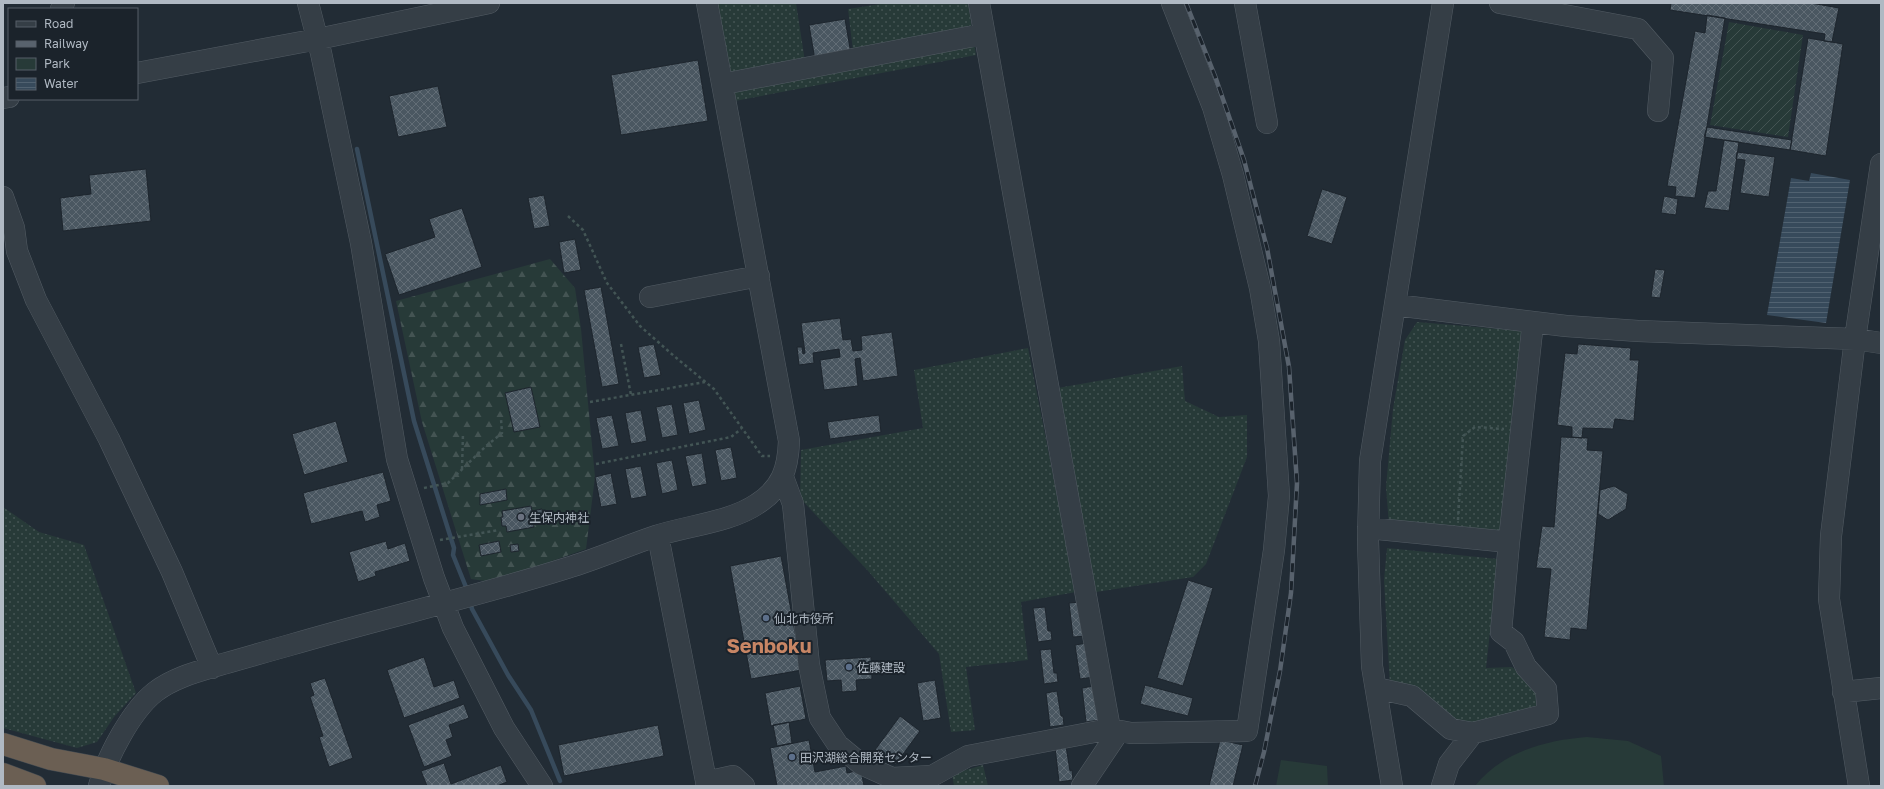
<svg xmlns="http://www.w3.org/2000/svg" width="1884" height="789" viewBox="0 0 1884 789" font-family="'Golos Text','Noto Sans JP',sans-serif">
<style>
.grass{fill:url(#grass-dots)}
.forest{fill:url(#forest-firs)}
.park{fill:#273a38}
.garden{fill:url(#garden-furrows)}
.water{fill:url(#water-rules)}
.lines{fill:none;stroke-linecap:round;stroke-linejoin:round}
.stream{stroke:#374a5b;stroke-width:4.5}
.building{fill:url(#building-cross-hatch);stroke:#1d252d}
.minor-casing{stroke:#535c64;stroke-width:22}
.highway-casing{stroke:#404951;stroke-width:23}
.path{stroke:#435555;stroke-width:2.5;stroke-dasharray:3 3;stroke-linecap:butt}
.minor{stroke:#353e46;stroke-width:21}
.highway{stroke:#6b5f53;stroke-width:22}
.rail-casing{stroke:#58626d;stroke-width:4.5}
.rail{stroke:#1b232b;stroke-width:3;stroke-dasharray:9;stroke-linecap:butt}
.worship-dot{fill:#6b7280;stroke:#1b232b;stroke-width:1.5}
.service-dot{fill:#5c6f8a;stroke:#1b232b;stroke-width:1.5}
.labels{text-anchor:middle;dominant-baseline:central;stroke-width:4;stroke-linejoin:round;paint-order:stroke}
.poi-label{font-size:12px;fill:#b0b9c3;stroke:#1b232b;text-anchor:start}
.town-label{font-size:20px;font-weight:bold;fill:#c88665;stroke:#1b232b}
</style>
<defs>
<pattern id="grass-dots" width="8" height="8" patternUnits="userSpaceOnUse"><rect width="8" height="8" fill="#273a38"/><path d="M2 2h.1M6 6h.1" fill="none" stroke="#445453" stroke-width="1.8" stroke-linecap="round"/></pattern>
<pattern id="forest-firs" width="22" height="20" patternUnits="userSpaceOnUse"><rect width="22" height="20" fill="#273a38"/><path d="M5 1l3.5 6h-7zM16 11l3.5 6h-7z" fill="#445453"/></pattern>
<pattern id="garden-furrows" width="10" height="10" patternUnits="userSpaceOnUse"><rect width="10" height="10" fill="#273a38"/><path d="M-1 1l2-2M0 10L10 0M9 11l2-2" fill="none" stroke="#445453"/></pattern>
<pattern id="water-rules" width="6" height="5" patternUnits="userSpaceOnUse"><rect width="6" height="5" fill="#374a5b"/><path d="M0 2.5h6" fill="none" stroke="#516271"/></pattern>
<pattern id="building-cross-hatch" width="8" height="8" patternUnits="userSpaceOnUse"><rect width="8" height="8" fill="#4a5761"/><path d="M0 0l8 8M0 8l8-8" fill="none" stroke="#626d76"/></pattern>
</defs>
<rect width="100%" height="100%" fill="#222c35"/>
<path class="grass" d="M716,3H796L806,68L854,59L848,9L887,3H968L976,55L735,101Z
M1417,322L1524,331L1501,533L1389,525L1386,487L1393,409L1405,340Z
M1028,348L1076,592L1021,602L1028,660L966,667L975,730L951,732L939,654L869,572L800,498L801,450L923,428L914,370Z
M1182,366L1185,401L1219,417L1247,415V457L1206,564L1193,577L1096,592L1058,388Z
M3,507L39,532L84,545L136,693L114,717L97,742L77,748L3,728Z
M1387,548L1498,559L1486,668L1512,667L1534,685L1542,707L1474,724L1457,722L1390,686L1384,580Z
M983,765L988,786H954L952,774Z"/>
<path class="forest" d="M550,259L575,288L581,329L595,477L586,549L492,582L471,579L422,422L396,301Z"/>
<path class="park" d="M1587,737L1628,741L1661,756L1664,786H1475C1502,752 1546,740 1587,737Z
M1281,760L1327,766L1328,786H1276Z"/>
<path class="garden" d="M1729,22L1803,35L1788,137L1710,125Z"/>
<path class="water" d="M1811,173L1850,180L1826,323L1767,315L1791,178L1809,181Z"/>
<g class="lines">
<path class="stream" d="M357,149L414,421L454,548L453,555L468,592
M470,601L472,609L508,675L531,710L560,781"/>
</g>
<path class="building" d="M1671,3H1811L1839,8L1832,42L1824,41L1825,34L1670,10Z
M1707,15L1725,18L1695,198L1675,196L1676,187L1667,186L1695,31L1705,33Z
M845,19L851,54L815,60L809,25Z
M1808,38L1843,44L1826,156L1790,150Z
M698,60L708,121L621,135L611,75Z
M438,86L447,127L398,137L389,96Z
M1707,127L1792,140L1790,150L1704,137Z
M1724,140L1739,142L1729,211L1704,208L1708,191H1716Z
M1737,152L1775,157L1769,197L1740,193L1745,160L1736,159Z
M146,169L151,221L63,231L60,198L91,194L89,175Z
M1322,189L1347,197L1332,244L1307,236Z
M544,195L550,226L534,229L528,198Z
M1664,196L1678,199L1676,215L1661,213Z
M462,208L482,267L399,295L385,254L435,237L429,219Z
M575,239L581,270L564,273L559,242Z
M1655,269L1665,270L1660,298L1651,297Z
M601,287L619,384L602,387L584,290Z
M840,318L843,340L851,339L853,351L862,350L861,336L892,332L898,376L863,381L860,358L855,359L858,386L824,390L820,360L840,357L839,349L813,353L814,363L799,365L797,347H802L803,354L805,353L801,323Z
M654,344L661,375L644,378L638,347Z
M1578,344L1631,348L1630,360H1639L1634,421L1615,419L1613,429L1583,428L1582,438L1572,437V427L1557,425L1565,353L1577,354Z
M531,387L540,427L514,432L505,393Z
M699,400L706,430L689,434L683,403Z
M672,404L678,435L662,438L656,407Z
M641,410L647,441L631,444L625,413Z
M612,415L619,446L602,449L596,418Z
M879,415L881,432L830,439L827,422Z
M336,421L348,462L304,475L292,434Z
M1561,437L1588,438L1587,450L1603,451L1587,630L1571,628L1570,640L1544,637L1551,569L1536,568L1542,526L1554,527Z
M731,447L737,478L721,481L715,450Z
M702,453L707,484L692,487L685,456Z
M672,460L678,490L662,494L656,463Z
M641,466L647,496L631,499L625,469Z
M383,472L391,501L377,505L380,517L365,522L362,511L311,524L303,493Z
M611,473L617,504L601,507L595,477Z
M1614,486L1628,494L1626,509L1608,520L1598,514L1600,490Z
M506,489L507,500L480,505V494Z
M531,506L532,511L542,509L543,518L533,520L534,527L507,532L506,526H502L501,517H503L502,511Z
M386,541L388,549L405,543L410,561L375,572L376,576L358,582L349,552Z
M499,541L501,552L481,556L479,545Z
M518,544L519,551L511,552L510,545Z
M781,556L802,670L751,679L730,566Z
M1188,580L1213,588L1183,686L1157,678Z
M1080,602L1087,636L1073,637L1069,603Z
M1045,607L1048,631H1051L1052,640L1038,642L1033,608Z
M1087,643L1094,677L1080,679L1075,645Z
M1051,649L1054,673H1057L1058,682L1044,684L1040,650Z
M424,657L434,687L454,680L460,698L404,718L387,670Z
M871,657L872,679L856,680L857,691L842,692L841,680L827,681L825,660Z
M325,678L353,758L329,767L319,737L323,736L310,697L314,695L310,683Z
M935,680L941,718L923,721L917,683Z
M1145,685L1193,698L1188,716L1140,704Z
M800,686L806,719L771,726L765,693Z
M1094,686L1100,720L1086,722L1082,688Z
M1057,691L1061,716H1063L1064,725L1050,727L1046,693Z
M464,704L469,718L449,725L453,737L446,740L452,756L424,767L408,725Z
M900,716L920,731L895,765L875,750Z
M789,722L792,743L777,746L773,725Z
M658,725L664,756L564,776L558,745Z
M809,740L815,772L846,766L847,773L861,770L864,786H777L770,748Z
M1220,740L1243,745L1233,786H1209Z
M1066,746L1070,771L1072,770L1073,780L1059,782L1055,747Z
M444,763L451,784L501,765L507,782L497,786H427L421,771Z"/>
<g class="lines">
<g class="minor-casing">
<path id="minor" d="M308,3L321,53L361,243L397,459L434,578L453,628L504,728L542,786
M979,3L1110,729
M1245,3L1267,123
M1500,3L1638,29L1663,58L1658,111
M61,9L64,3
M137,73L318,39L489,3
M723,84L984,34
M3,98L9,97
M3,197L14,228L17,251L36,300L109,439L172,572L212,668
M650,297L759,276
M1395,305L1566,326L1638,331L1855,339L1881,343
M783,477L793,504L809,665L820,718L838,745L861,764L892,778L932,776L968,756L1110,729L1131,733L1247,731L1274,550L1279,496L1269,341L1260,288L1233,175L1213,107L1172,3
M1368,528L1509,542
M658,536L707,786
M1376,688L1412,696L1451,729L1473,733L1548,714L1546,689L1526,667L1514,642L1501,632L1509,542L1533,322
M1843,692L1881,688
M706,782L733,776L744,786
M99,786C107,757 131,711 155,692C174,677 200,671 223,664C245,658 268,651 290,645C382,618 475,597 567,568C597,559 626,546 656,536C686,526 731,522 757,504C782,488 788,469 789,441L707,3
M1082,786L1119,731
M1392,786L1372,666L1368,540L1370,461L1443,3
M1442,786L1449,764L1473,733
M1859,786L1829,599L1831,536L1855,339L1881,164"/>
</g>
<g class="highway-casing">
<path id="highway" d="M3,744L51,759L104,769L158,786
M3,774L35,786"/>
</g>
<path class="path" d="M568,216L583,230L607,283L640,326L674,356L714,389L762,456H770
M621,344L631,395
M590,402L705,382
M596,464L731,437L741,429
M462,469L463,433
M424,488L448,483L485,447L502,433L501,419
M1458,520L1463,436L1475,427L1504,429
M440,540L499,530"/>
<use href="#minor" class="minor"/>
<use href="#highway" class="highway"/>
<g class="rail-casing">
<path id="rail" d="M1186,3L1215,76L1244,160L1267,248L1289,367L1297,483L1291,593L1280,671L1264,752L1255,786"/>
</g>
<use href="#rail" class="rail"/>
</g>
<circle class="worship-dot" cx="521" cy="517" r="4"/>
<g class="service-dot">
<circle cx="766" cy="618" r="4"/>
<circle cx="849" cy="667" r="4"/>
<circle cx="792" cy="757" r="4"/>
</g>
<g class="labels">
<g class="poi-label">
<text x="529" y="517">生保内神社</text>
<text x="774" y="618">仙北市役所</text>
<text x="857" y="667">佐藤建設</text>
<text x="800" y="757">田沢湖総合開発センター</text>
</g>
<g class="town-label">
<text x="769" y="645">Senboku</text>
</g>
</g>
<rect width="1884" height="789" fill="none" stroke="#b0b9c3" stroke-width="8"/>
<rect x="8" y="8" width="130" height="92" fill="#1b232b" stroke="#575f68"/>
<rect x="16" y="21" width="20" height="6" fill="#353e46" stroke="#575f68"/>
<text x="44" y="28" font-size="12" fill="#b0b9c3">Road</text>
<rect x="16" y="41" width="20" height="6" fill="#58626d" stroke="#575f68"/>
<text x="44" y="48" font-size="12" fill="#b0b9c3">Railway</text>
<rect x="16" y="58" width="20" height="12" fill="#273a38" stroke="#575f68"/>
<text x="44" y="68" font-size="12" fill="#b0b9c3">Park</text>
<rect x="16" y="78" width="20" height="12" fill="url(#water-rules)" stroke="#575f68"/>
<text x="44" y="88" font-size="12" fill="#b0b9c3">Water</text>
</svg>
